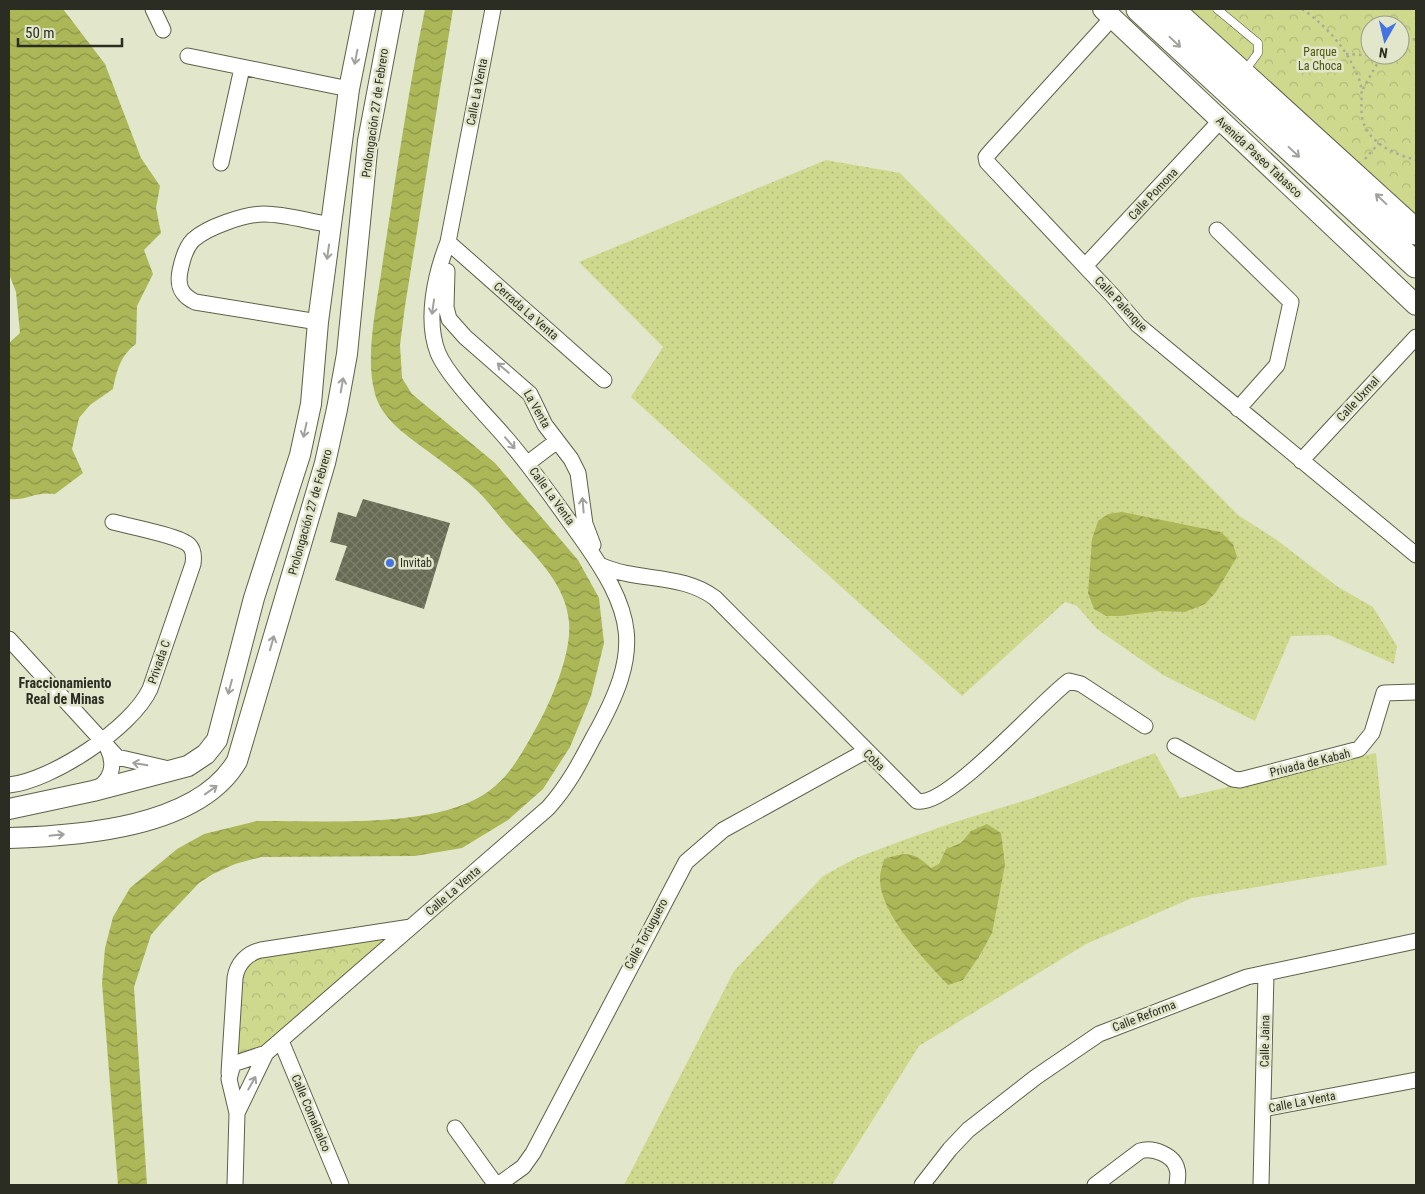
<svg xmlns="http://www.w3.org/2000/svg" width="1425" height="1194" viewBox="0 0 1425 1194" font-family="'Roboto Condensed',sans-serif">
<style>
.grass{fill:url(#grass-dots)}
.park{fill:url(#park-crowns);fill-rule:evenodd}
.water{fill:url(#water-waves)}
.building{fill:url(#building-cross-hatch)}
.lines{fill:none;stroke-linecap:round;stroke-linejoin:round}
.service-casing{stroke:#5d6049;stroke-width:9}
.minor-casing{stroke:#5d6049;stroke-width:17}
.tertiary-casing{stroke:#5d6049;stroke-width:22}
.primary-casing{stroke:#5d6049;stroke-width:27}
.path{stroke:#a9ad96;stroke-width:2.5;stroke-dasharray:2.5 4;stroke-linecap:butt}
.service{stroke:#fff;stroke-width:8}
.minor{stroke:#fff;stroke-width:15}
.tertiary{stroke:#fff;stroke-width:20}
.primary{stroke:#fff;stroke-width:25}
.oneway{stroke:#a0a09c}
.poi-dot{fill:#4473e4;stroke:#e2e7cb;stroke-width:2}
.labels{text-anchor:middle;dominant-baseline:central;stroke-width:5;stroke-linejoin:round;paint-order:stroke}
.park-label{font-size:12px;fill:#4e540c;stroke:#e2e7cb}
.street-label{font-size:12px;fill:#2b2c22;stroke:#e2e7cb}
.poi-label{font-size:12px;fill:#2b2c22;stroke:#e2e7cb;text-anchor:start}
.neighbourhood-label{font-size:14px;font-weight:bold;fill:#2b2c22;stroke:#e2e7cb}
</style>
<defs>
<pattern id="grass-dots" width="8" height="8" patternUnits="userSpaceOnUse" patternTransform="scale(1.25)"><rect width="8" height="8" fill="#cfd98e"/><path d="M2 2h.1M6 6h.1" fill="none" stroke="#b2ba7a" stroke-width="1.8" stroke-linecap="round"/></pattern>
<pattern id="park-crowns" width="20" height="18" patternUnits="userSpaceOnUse" patternTransform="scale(1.25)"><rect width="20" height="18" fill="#cfd98e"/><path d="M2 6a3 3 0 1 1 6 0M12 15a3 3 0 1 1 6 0" fill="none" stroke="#b2ba7a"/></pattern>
<pattern id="water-waves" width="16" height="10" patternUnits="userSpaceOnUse" patternTransform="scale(1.25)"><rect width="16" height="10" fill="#acb758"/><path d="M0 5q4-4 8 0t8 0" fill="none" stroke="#8c9548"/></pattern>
<pattern id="building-cross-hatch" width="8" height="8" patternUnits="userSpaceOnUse" patternTransform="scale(1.25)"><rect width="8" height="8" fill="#686b53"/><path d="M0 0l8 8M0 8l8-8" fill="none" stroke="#7e806e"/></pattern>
</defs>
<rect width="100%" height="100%" fill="#e2e7cb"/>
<path class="grass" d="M826,160L900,173L1238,515L1277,540L1338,587L1373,607L1397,646L1394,664L1329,635L1291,636L1255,721L1163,675L1097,629L1077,606L1065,602L962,696L631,397L663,347L579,262Z
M1155,753L1180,798L1376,753L1387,865L1192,898L1086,944L919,1046L832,1185H624L734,971L823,876L856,858L901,841L955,822L1033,798Z"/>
<path class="park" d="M1186,9H1416V215L1255,68ZM1370,25H1400V55H1370Z
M411,927L266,1053L230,1056L234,985L251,954Z"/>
<path class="water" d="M9,9H63L105,64L141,158L160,186L156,208L161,233L144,250L153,274L137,306L136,344C120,356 117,370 113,389L90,405L79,418L72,449L83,473L55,494C34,491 27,501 9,499V343L20,333L16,292L9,274Z
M425,9H453L405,306L400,345L402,378L412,394L495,463L578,560L599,598L604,643L591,696L570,747L543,789L508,820L462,848L415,856L261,857L235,864L213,874L199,883L163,921L151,935L134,987L147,1185H118L102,983L105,948L113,917L130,888L177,849L204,834L257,821C321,820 436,830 489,791C511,775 523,751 536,728C551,702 572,653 569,622C566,582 531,552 506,524C495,511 485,497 472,486C461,476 449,467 437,458C414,440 383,423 375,394C364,355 378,300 383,260C396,176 408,92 425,9Z
M1122,512L1221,532L1233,544L1237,557L1216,592L1205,604L1185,612L1160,611L1120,616H1106L1094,609L1088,593L1092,539L1098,521L1108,514Z
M987,824L1001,833L1005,865L992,933L980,955L963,980L948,985C925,960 879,913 880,878C880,872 883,865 884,859C907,852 913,851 931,868L939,864L946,849L961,843L971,831Z"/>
<path class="building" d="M363,499L450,523L424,609L335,580L347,546L330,542L338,512L356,517Z"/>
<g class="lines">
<g class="service-casing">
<path id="service" d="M1217,9L1258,43V53L1244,72"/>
</g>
<g class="minor-casing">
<path id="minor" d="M153,9L163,30
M1112,18L991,151L986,157L987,162L1113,296L1138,325L1416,555
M188,56L349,89
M221,163L242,68
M1217,230L1291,302L1277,365L1238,409
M448,242L604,380
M1085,266L1220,121
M447,271L446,307L449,319L465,337L530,394L545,425L571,459L578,473L585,524L593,545
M318,322L195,302C181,295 177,286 180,271C182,261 185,248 193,240C207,227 245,214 264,214C286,214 310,222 332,225
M1301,461L1416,337
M528,463L557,441
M602,566C639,582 682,573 715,598L917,801C947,809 1042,700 1069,681L1081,684L1145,726
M9,639L117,757L169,769
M1175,746L1233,779L1240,780L1359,749L1372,733L1384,693L1416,692
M9,785C51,781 132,728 150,689L193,564C194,557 194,550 189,545C180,536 128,526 113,522
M96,789C111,781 116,765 108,749
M281,1041L341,1185
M229,1073L235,978C237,964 247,953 261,950L411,927
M1263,1109L1416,1080
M237,1113L266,1053
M455,1128L496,1185
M235,1185L237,1113L229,1079L233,1064L266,1053L548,808C567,787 580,763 593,738C644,648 636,614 577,532C554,500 532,468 506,438C488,417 448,377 438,353C425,320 435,275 448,242L493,9
M498,1185L523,1167L533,1153L686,862L723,830L866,751
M922,1185L950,1149L968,1130L1036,1077L1099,1034L1247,977L1416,941
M1095,1185L1140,1151C1153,1147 1174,1155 1177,1169C1179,1174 1177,1180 1177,1185
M1261,1185L1266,973"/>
</g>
<g class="tertiary-casing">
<path id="tertiary" d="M1103,9L1416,305
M9,809L93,791L188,766L206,754L217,740L254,598L300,455L311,404L318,322L349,89L365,9
M9,838C78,836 198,828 237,761L325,463L337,409L347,354L368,141L393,9"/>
</g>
<g class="primary-casing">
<path id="primary" d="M1139,9L1416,265
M1171,9L1416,232"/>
</g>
<path class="path" d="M1302,9C1328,27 1347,49 1359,79C1364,92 1360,104 1362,117C1367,143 1394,154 1416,160
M1400,42L1416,39
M1346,54L1381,56
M1363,89L1382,55
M1365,159L1379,143"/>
<use href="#service" class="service"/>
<use href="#minor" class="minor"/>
<use href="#tertiary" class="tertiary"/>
<use href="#primary" class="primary"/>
</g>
<defs><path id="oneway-shaft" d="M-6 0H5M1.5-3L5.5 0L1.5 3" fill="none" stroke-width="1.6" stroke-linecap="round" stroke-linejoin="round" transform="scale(1.25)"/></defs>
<g class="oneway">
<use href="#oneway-shaft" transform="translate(1175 42) rotate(43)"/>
<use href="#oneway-shaft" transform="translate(356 57) rotate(101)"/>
<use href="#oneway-shaft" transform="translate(1294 152) rotate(43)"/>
<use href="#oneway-shaft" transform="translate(1381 199) rotate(-137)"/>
<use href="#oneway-shaft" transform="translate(328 252) rotate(98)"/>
<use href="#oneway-shaft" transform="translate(433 307) rotate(98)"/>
<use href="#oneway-shaft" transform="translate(503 368) rotate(-140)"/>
<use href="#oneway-shaft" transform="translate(342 385) rotate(-80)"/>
<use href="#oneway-shaft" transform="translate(305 430) rotate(102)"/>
<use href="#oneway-shaft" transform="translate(510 443) rotate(49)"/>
<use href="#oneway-shaft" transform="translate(583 505) rotate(-95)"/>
<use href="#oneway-shaft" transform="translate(272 643) rotate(-74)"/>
<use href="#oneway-shaft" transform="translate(230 687) rotate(105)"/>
<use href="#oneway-shaft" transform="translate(140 764) rotate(-170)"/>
<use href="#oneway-shaft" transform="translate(211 790) rotate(-36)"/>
<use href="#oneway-shaft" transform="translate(57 835) rotate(-6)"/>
<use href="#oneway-shaft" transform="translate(252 1083) rotate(-61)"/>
</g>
<circle class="poi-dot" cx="390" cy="563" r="5"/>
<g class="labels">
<g class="park-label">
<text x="1320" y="52">Parque<tspan x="1320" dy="14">La Choca</tspan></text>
</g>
<g class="street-label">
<text transform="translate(477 92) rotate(-79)">Calle La Venta</text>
<text transform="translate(375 113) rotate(-82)">Prolongación 27 de Febrero</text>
<text transform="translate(1259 157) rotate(43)">Avenida Paseo Tabasco</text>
<text transform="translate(1153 194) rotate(-47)">Calle Pomona</text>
<text transform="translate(1121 304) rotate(47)">Calle Palenque</text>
<text transform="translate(526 311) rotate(41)">Cerrada La Venta</text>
<text transform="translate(1358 399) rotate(-47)">Calle Uxmal</text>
<text transform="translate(537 409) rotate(60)">La Venta</text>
<text transform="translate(552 496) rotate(54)">Calle La Venta</text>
<text transform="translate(310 512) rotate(-74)">Prolongación 27 de Febrero</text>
<text transform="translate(159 662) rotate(-71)">Privada C</text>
<text transform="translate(874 760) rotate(45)">Coba</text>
<text transform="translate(1310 763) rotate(-14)">Privada de Kabah</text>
<text transform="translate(453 891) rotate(-41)">Calle La Venta</text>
<text transform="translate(646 934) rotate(-62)">Calle Tortuguero</text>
<text transform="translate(1144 1016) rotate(-21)">Calle Reforma</text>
<text transform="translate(1265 1041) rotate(-89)">Calle Jaina</text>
<text transform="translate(1302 1102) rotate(-11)">Calle La Venta</text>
<text transform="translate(311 1113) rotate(67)">Calle Comalcalco</text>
</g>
<g class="poi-label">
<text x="400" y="563">Invitab</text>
</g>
<g class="neighbourhood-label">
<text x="65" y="683">Fraccionamiento<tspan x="65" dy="16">Real de Minas</tspan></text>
</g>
</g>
<rect width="1425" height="1194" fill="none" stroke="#2b2c22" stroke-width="20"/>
<g transform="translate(1385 40) rotate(188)"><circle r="24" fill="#e2e7cb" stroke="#999c87"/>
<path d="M0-4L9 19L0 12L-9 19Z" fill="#4473e4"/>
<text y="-8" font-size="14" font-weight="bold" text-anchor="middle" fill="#2b2c22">N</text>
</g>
<path d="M18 38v8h104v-8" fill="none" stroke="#2b2c22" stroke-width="2.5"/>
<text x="25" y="38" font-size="15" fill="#2b2c22" stroke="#e2e7cb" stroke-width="4" paint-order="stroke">50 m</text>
</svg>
